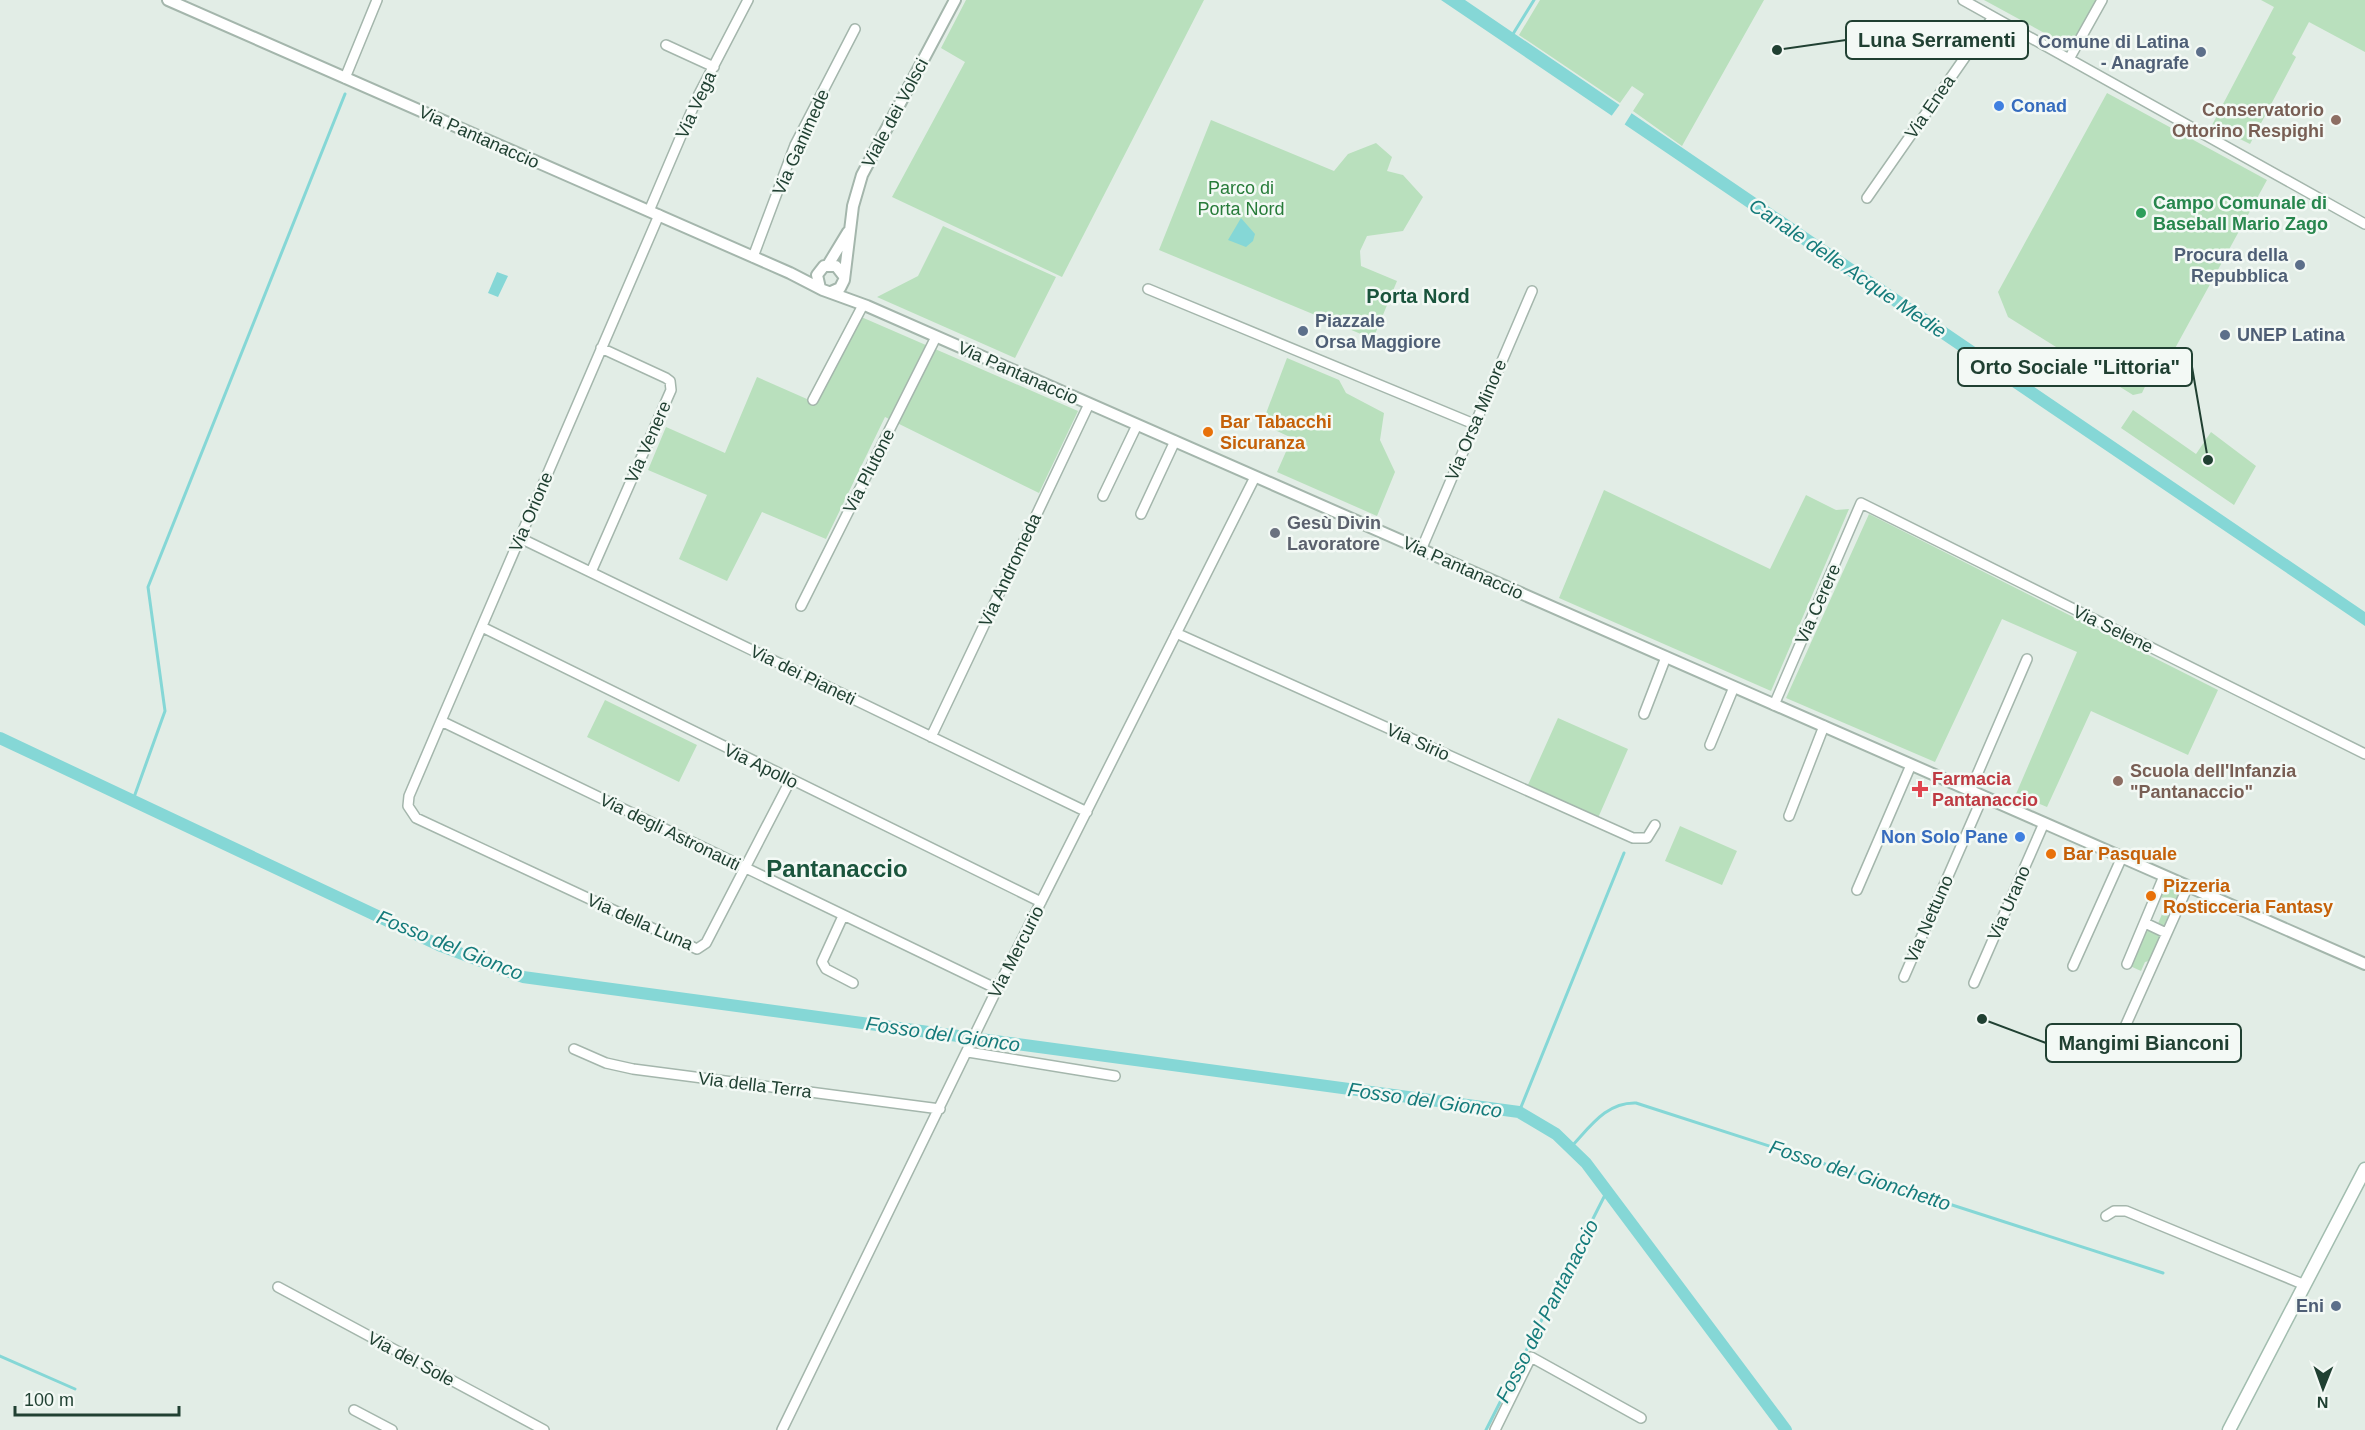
<svg xmlns="http://www.w3.org/2000/svg" width="2365" height="1430" viewBox="0 0 2365 1430" font-family="Helvetica,sans-serif">
<style>
.green{fill:#b9e0bd}
.water{fill:#85d7d6}
.pier{fill:#e2ede6}
.lines{fill:none;stroke-linecap:round;stroke-linejoin:round}
.stream{stroke:#85d7d6;stroke-width:3}
.canal{stroke:#85d7d6;stroke-width:12}
.minor-casing{stroke:#a4b6ac;stroke-width:12}
.tertiary-casing{stroke:#a4b6ac;stroke-width:14}
.secondary-casing{stroke:#a2bdaf;stroke-width:15}
.minor{stroke:#fff;stroke-width:9}
.tertiary{stroke:#fff;stroke-width:10}
.secondary{stroke:#fff;stroke-width:12}
.service-dot{fill:#5c6f8a;stroke:#f3f9f5;stroke-width:2}
.shop-dot{fill:#3f7fe0;stroke:#f3f9f5;stroke-width:2}
.education-dot{fill:#8d6e63;stroke:#f3f9f5;stroke-width:2}
.leisure-dot{fill:#2e9e5b;stroke:#f3f9f5;stroke-width:2}
.food-dot{fill:#e8710a;stroke:#f3f9f5;stroke-width:2}
.worship-dot{fill:#6b7280;stroke:#f3f9f5;stroke-width:2}
.health-dot{fill:#e0444e;stroke:#f3f9f5;stroke-width:2}
.labels{text-anchor:middle;dominant-baseline:central;stroke-width:5;stroke-linejoin:round;paint-order:stroke}
.service-label{font-size:18px;font-weight:bold;fill:#4e5e75;stroke:#f3f9f5;text-anchor:end}
.street-label{font-size:18px;fill:#204032;stroke:#f3f9f5}
.shop-label{font-size:18px;font-weight:bold;fill:#366cbe;stroke:#f3f9f5;text-anchor:start}
.education-label{font-size:18px;font-weight:bold;fill:#785e54;stroke:#f3f9f5;text-anchor:end}
.park-label{font-size:18px;fill:#277b39;stroke:#f3f9f5}
.leisure-label{font-size:18px;font-weight:bold;fill:#27864d;stroke:#f3f9f5;text-anchor:start}
.food-label{font-size:18px;font-weight:bold;fill:#c56008;stroke:#f3f9f5;text-anchor:start}
.worship-label{font-size:18px;font-weight:bold;fill:#5b616d;stroke:#f3f9f5;text-anchor:start}
.health-label{font-size:18px;font-weight:bold;fill:#be3a42;stroke:#f3f9f5;text-anchor:start}
.water-label{font-size:20px;font-style:italic;fill:#157b7b;stroke:#f3f9f5}
.neighbourhood-label{font-size:20px;font-weight:bold;fill:#1a543c;stroke:#f3f9f5}
.district-label{font-size:24px;font-weight:bold;fill:#1a543c;stroke:#f3f9f5}
.leader{fill:none;stroke:#204032;stroke-width:2}
.callout-dot{fill:#204032;stroke:#f3f9f5;stroke-width:2}
.callout{fill:#f3f9f5;stroke:#204032;stroke-width:2}
.callout-label{font-size:20px;text-anchor:middle;font-weight:bold;fill:#204032}
</style>
<rect width="100%" height="100%" fill="#e2ede6"/>
<path class="green" d="M966,0H1204L1062,277L892,197L965,62L941,48Z
M1540,0H1764L1682,146L1633,111L1644,94L1632,86L1620,103L1519,35Z
M1984,0H2098L2072,48Z
M2261,0H2365V52L2309,22L2292,54L2296,57L2250,144L2212,125L2274,7Z
M2107,93L2267,180L2161,374H2151L2142,393L2133,395L2008,317L1998,292Z
M1211,120L1334,171L1348,154L1376,143L1392,157L1387,171L1403,175L1423,197L1403,231L1367,236L1360,251L1361,266L1397,281L1373,339L1159,250Z
M943,226L1056,277L1015,358L877,297L918,276Z
M859,316L1078,411L1039,493L885,417L826,539L762,512L727,581L679,559L707,495L648,470L666,427L725,453L757,377L816,403Z
M1287,358L1339,380L1346,393L1384,413L1380,440L1395,472L1377,516L1277,472L1292,438L1262,424Z
M2133,410L2196,454L2211,432L2256,466L2234,505L2121,428Z
M1604,490L1770,569L1806,495L1836,510L1849,509L1771,691L1559,598Z
M1869,514L2218,690L2188,755L2091,711L2047,807L2016,794L2077,652L2002,619L1935,762L1786,698Z
M605,700L697,745L679,782L587,737Z
M1558,718L1628,749L1598,818L1527,787Z
M1680,826L1737,851L1722,885L1665,861Z
M2165,887L2182,893L2170,919L2166,921L2149,961L2145,962L2141,971L2130,966L2145,932L2156,928L2166,905L2161,895Z"/>
<path class="water" d="M1441,0H1465L2365,612V626Z
M1241,218L1255,234L1253,241L1246,247L1228,240Z
M497,272L508,276L498,297L488,293Z"/>
<path class="pier" d="M1621,103L1633,111L1623,127L1610,118Z"/>
<g class="lines">
<path class="stream" d="M1513,34L1534,0
M133,800L165,711L148,587L345,94
M1519,1112L1624,853
M1570,1148C1590,1127 1606,1102 1636,1103L2163,1273
M0,1356L75,1389
M1486,1430L1607,1191"/>
<path class="canal" d="M0,738L441,946L523,977L1519,1112L1556,1134L1586,1163L1786,1430"/>
<g class="minor-casing">
<path id="minor" d="M1963,0L2365,224
M666,45L714,67
M2069,59L2102,0
M345,78L377,0
M1867,198L1993,17
M649,211L698,96L748,0
M659,215L441,721L409,796L408,806L416,818L697,949L706,943L790,781
M753,257L795,145L855,29
M1148,289L1474,424
M813,400L863,305
M1103,496L1137,425
M1141,514L1175,441
M520,538L1087,812
M1421,550L1532,291
M591,572L671,390L670,381L666,378L601,348
M801,606L936,337
M482,627L1041,902
M1176,633L1633,838H1647L1655,825
M1774,705L1861,503L2365,754
M1644,714L1666,657
M441,721L997,989
M931,737L1089,404
M1710,745L1734,687
M1970,791L2027,659
M1789,816L1824,726
M1857,890L1911,765
M843,916L822,962L826,969L853,983
M2145,923L2166,933
M2127,964L2164,876
M2073,966L2122,857
M1904,977L1983,796
M1974,983L2044,823
M2124,1029L2188,886
M574,1049L606,1063L633,1069L940,1109
M968,1052L1115,1076
M2106,1216L2114,1211H2126L2305,1285
M278,1287L544,1430
M354,1410L392,1430
M782,1430L997,989L1255,477
M1495,1430L1531,1357L1641,1418"/>
</g>
<g class="tertiary-casing">
<path id="tertiary" d="M168,0L790,273L823,290L867,306L2365,964
M828,265L848,232
M820,288L817,275L824,266H836L843,275
M831,292L840,288L844,280L853,206L862,175L955,0"/>
</g>
<g class="secondary-casing">
<path id="secondary" d="M2229,1430L2365,1169"/>
</g>
<use href="#minor" class="minor"/>
<use href="#tertiary" class="tertiary"/>
<use href="#secondary" class="secondary"/>
</g>
<g class="service-dot">
<circle cx="2201" cy="52" r="6"/>
<circle cx="2300" cy="265" r="6"/>
<circle cx="1303" cy="331" r="6"/>
<circle cx="2225" cy="335" r="6"/>
<circle cx="2336" cy="1306" r="6"/>
</g>
<g class="shop-dot">
<circle cx="1999" cy="106" r="6"/>
<circle cx="2020" cy="837" r="6"/>
</g>
<g class="education-dot">
<circle cx="2336" cy="120" r="6"/>
<circle cx="2118" cy="781" r="6"/>
</g>
<circle class="leisure-dot" cx="2141" cy="213" r="6"/>
<g class="food-dot">
<circle cx="1208" cy="432" r="6"/>
<circle cx="2051" cy="854" r="6"/>
<circle cx="2151" cy="896" r="6"/>
</g>
<circle class="worship-dot" cx="1275" cy="533" r="6"/>
<path class="health-dot" d="M1917 780h6v6h6v6h-6v6h-6v-6h-6v-6h6z"/>
<g class="labels">
<g class="service-label">
<text x="2189" y="42">Comune di Latina<tspan x="2189" dy="21">- Anagrafe</tspan></text>
<text x="2288" y="255">Procura della<tspan x="2288" dy="21">Repubblica</tspan></text>
<text x="1315" y="321" text-anchor="start">Piazzale<tspan x="1315" dy="21">Orsa Maggiore</tspan></text>
<text x="2237" y="335" text-anchor="start">UNEP Latina</text>
<text x="2324" y="1306">Eni</text>
</g>
<g class="street-label">
<text transform="translate(696 105) rotate(-65)">Via Vega</text>
<text transform="translate(1930 107) rotate(-55)">Via Enea</text>
<text transform="translate(895 113) rotate(-62)">Viale dei Volsci</text>
<text transform="translate(479 137) rotate(24)">Via Pantanaccio</text>
<text transform="translate(801 142) rotate(-66)">Via Ganimede</text>
<text transform="translate(1018 373) rotate(24)">Via Pantanaccio</text>
<text transform="translate(1476 420) rotate(-67)">Via Orsa Minore</text>
<text transform="translate(648 442) rotate(-66)">Via Venere</text>
<text transform="translate(869 471) rotate(-63)">Via Plutone</text>
<text transform="translate(531 512) rotate(-67)">Via Orione</text>
<text transform="translate(1463 568) rotate(24)">Via Pantanaccio</text>
<text transform="translate(1010 570) rotate(-65)">Via Andromeda</text>
<text transform="translate(1818 604) rotate(-66)">Via Cerere</text>
<text transform="translate(2113 629) rotate(26)">Via Selene</text>
<text transform="translate(803 675) rotate(26)">Via dei Pianeti</text>
<text transform="translate(1418 742) rotate(24)">Via Sirio</text>
<text transform="translate(761 766) rotate(26)">Via Apollo</text>
<text transform="translate(670 832) rotate(26)">Via degli Astronauti</text>
<text transform="translate(2009 903) rotate(-66)">Via Urano</text>
<text transform="translate(1929 919) rotate(-66)">Via Nettuno</text>
<text transform="translate(640 922) rotate(24)">Via della Luna</text>
<text transform="translate(1016 952) rotate(-63)">Via Mercurio</text>
<text transform="translate(755 1085) rotate(7)">Via della Terra</text>
<text transform="translate(411 1359) rotate(28)">Via del Sole</text>
</g>
<g class="shop-label">
<text x="2011" y="106">Conad</text>
<text x="2008" y="837" text-anchor="end">Non Solo Pane</text>
</g>
<g class="education-label">
<text x="2324" y="110">Conservatorio<tspan x="2324" dy="21">Ottorino Respighi</tspan></text>
<text x="2130" y="771" text-anchor="start">Scuola dell'Infanzia<tspan x="2130" dy="21">"Pantanaccio"</tspan></text>
</g>
<g class="park-label">
<text x="1241" y="188">Parco di<tspan x="1241" dy="21">Porta Nord</tspan></text>
</g>
<g class="leisure-label">
<text x="2153" y="203">Campo Comunale di<tspan x="2153" dy="21">Baseball Mario Zago</tspan></text>
</g>
<g class="food-label">
<text x="1220" y="422">Bar Tabacchi<tspan x="1220" dy="21">Sicuranza</tspan></text>
<text x="2063" y="854">Bar Pasquale</text>
<text x="2163" y="886">Pizzeria<tspan x="2163" dy="21">Rosticceria Fantasy</tspan></text>
</g>
<g class="worship-label">
<text x="1287" y="523">Gesù Divin<tspan x="1287" dy="21">Lavoratore</tspan></text>
</g>
<g class="health-label">
<text x="1932" y="779">Farmacia<tspan x="1932" dy="21">Pantanaccio</tspan></text>
</g>
<g class="water-label">
<text transform="translate(1848 268) rotate(34)">Canale delle Acque Medie</text>
<text transform="translate(450 945) rotate(22)">Fosso del Gionco</text>
<text transform="translate(943 1034) rotate(8)">Fosso del Gionco</text>
<text transform="translate(1425 1100) rotate(8)">Fosso del Gionco</text>
<text transform="translate(1860 1175) rotate(18)">Fosso del Gionchetto</text>
<text transform="translate(1547 1311) rotate(-63)">Fosso del Pantanaccio</text>
</g>
<g class="neighbourhood-label">
<text x="1418" y="296">Porta Nord</text>
</g>
<g class="district-label">
<text x="837" y="868">Pantanaccio</text>
</g>
</g>
<path class="leader" d="M1777 50L1846 40M2208 460L2192 367M1982 1019L2046 1043"/>
<g class="callout-dot">
<circle cx="1777" cy="50" r="6"/>
<circle cx="2208" cy="460" r="6"/>
<circle cx="1982" cy="1019" r="6"/>
</g>
<g class="callout">
<rect x="1846" y="21" width="182" height="38" rx="6"/>
<rect x="1958" y="348" width="234" height="38" rx="6"/>
<rect x="2046" y="1024" width="195" height="38" rx="6"/>
</g>
<g class="callout-label">
<text x="1937" y="47">Luna Serramenti</text>
<text x="2075" y="374">Orto Sociale "Littoria"</text>
<text x="2144" y="1050">Mangimi Bianconi</text>
</g>
<g transform="translate(2323 1388) rotate(181)" stroke="#f3f9f5" stroke-width="4.5" paint-order="stroke">
<path d="M0-4.5L10 22L0 15L-10 22Z" fill="#204032"/>
<text y="-9" font-size="16" font-weight="bold" text-anchor="middle" fill="#204032">N</text>
</g>
<path d="M15 1406v9h164v-9" fill="none" stroke="#204032" stroke-width="3"/>
<text x="24" y="1406" font-size="18" fill="#204032" stroke="#f3f9f5" stroke-width="4.5" paint-order="stroke">100 m</text>
</svg>
